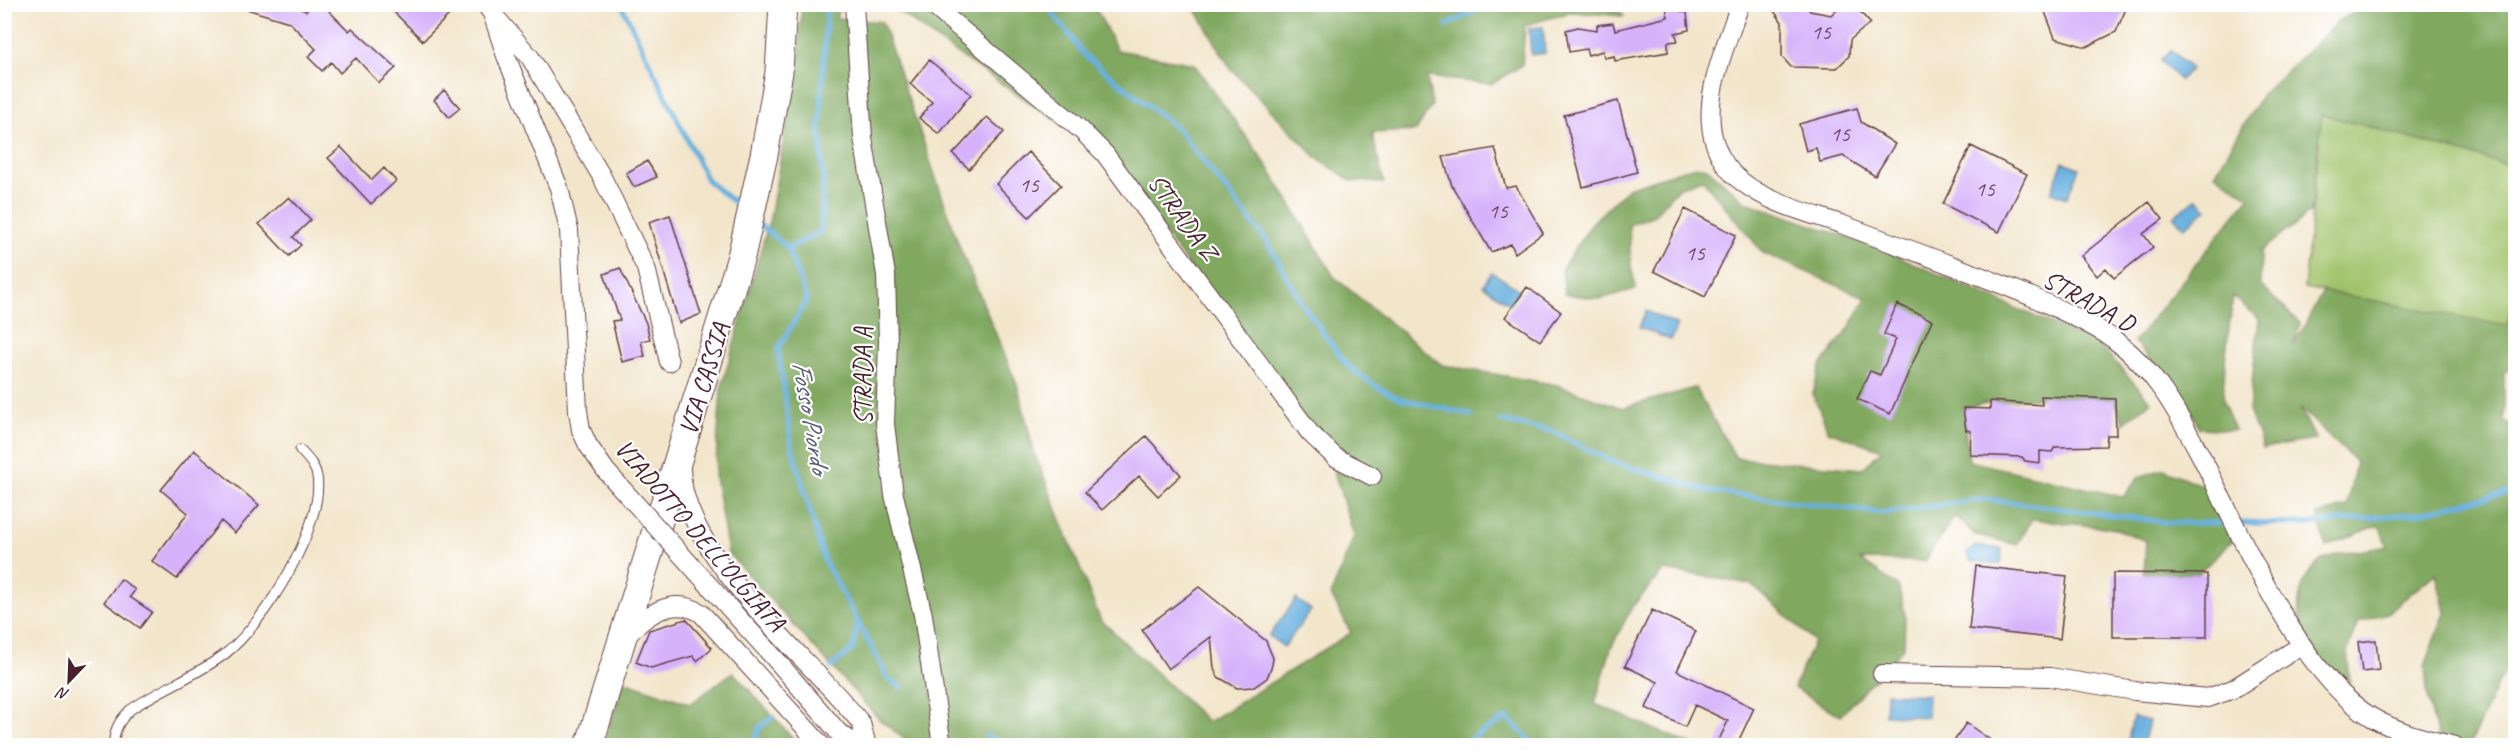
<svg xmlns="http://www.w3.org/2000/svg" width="2520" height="750" viewBox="0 0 2520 750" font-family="Caveat,sans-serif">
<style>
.green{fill:#a0c26a;stroke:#75704a;stroke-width:1.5}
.forest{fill:#80a85e;stroke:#656444;stroke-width:1.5}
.water{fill:#67b0de;stroke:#586884;stroke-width:1.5}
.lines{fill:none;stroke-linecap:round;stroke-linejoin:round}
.stream{stroke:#67b0de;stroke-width:5}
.building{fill:#d6b2fa}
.service-casing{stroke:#633d43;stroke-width:11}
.minor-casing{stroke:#633d43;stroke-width:20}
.primary-casing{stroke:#633d43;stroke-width:29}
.service{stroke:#fff;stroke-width:9}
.minor{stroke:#fff;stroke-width:18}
.primary{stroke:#fff;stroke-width:27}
.minor-bridge-casing{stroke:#633d43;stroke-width:20;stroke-linecap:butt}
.minor-bridge{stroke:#fff;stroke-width:18}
.labels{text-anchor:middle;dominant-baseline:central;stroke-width:4.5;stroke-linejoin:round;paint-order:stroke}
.number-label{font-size:22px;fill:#6d445f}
.street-label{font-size:26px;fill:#4a1f2b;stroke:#fff}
.water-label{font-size:27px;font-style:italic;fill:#565973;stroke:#fff}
</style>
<rect width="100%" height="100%" fill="#fff"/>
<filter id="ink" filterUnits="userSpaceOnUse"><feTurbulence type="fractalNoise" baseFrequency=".0167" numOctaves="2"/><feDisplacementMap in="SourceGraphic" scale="12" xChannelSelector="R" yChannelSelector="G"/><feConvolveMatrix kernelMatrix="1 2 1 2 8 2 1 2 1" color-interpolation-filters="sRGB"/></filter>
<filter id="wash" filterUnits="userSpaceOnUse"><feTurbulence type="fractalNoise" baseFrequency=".008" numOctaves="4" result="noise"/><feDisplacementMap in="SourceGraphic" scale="24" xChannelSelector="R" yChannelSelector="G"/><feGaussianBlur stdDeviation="1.35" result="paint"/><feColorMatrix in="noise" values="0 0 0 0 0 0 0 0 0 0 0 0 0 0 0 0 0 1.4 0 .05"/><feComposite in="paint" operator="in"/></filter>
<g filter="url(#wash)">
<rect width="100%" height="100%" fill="#f2e5ca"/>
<path class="green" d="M2322,114L2515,167V287L2508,326L2304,288Z"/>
<path class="forest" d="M802,4L840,5L836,18L882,22L960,248L1018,387L1034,452L1100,619L1208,722L1351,633L1331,595L1354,536L1328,452L1105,154L934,38L891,5H1094L1117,50L1194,64L1268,167L1334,277L1442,365L1557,385L1622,408L1695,388L1736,458L1862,469L1882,450L1828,431L1813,394L1820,366L1848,330L1866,298L1763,253L1702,179L1678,188L1654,215L1629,225L1631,266L1636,289L1600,299L1565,294L1562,268L1593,222L1628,188L1695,166L1707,168L1746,202L1883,250L2100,345L2151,402L2123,423L2115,399C2063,397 2014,395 1963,408L1969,461L2123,497L2139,477L2164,469L2208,488L2234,539L2198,574H2144L2146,541L2117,529L2032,519L2017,545L1974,534L1955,516L1925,561L1860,560L1898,586L1905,614L1904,647L1840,716L1794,688L1814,641L1751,584L1664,570L1632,607L1611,648L1595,704L1694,746L912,745L879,719L728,553L715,476L721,389L770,218L798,59Z
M1613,4L1624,16L1572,12L1525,25L1522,65L1492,84L1427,77L1432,105L1416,131L1372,133L1384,183L1351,181L1315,156L1231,69L1193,5Z
M2369,5H2515V167L2322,114L2311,212L2261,251L2260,285L2300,323L2294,345L2323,291L2507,326L2515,287V368L2504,372V421L2516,427V622L2511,624L2515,625V656L2496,687L2470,745L2440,742L2428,701L2425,666L2445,612L2436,573L2387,613L2358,622L2347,651L2350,682C2333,673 2316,659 2307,642C2292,615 2297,576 2324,559C2337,551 2370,551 2387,546L2379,525L2326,546L2317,515L2347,506L2356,462L2300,408L2316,440L2263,448L2249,411L2259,319L2233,296L2225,361L2223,401L2235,430L2199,428L2185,397L2134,342L2249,197L2215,174L2261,96L2338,21Z
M733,672L799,745L623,746L604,741L624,681L690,704Z"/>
<path class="water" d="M1543,27L1545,53L1531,55L1529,28Z
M2171,50L2191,69L2180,80L2160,61Z
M2063,162L2079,168L2067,198L2051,192Z
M2197,198L2207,209L2184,228L2174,216Z
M1492,272L1519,290L1510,304L1483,285Z
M1646,311L1677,325L1671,340L1639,327Z
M1974,546L2002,549L2001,564L1971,561L1967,553Z
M1296,599L1311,610L1284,647L1269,636Z
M1886,693L1928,695L1927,717L1885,715Z
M2133,717L2149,721L2143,745H2127Z"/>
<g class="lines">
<path class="stream" d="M621,4L707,180L742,209
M1046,4L1084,55L1177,128L1266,240L1305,308L1347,365L1372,384L1398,398L1471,415
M1447,25L1490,4
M758,223L788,248L807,300L778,349L792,447L824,560L858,622L853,649L831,667
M788,248L821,232L823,174L820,128L827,4
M1501,421L1552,431L1610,461L1708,491L1883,513L1986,499L2172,523H2229
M2238,523L2308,524L2419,513L2516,491
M858,622L889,680L902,687
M987,736L1005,746
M753,746L759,728L773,717
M1457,746L1507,718L1536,746"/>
</g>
<g id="blocks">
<path class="building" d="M243,4H286L306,11L313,4H322L349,31L352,28L396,68L379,83L356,58L340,73L331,62L322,71L308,57L316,49L289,22L243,8Z
M386,4H438L449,15L423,41Z
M1769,4H1805L1810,11L1831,15L1842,4H1853L1870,23L1850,40L1849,56L1837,68L1791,67L1782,57V22Z
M2042,4H2128L2116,32L2086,47L2055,38Z
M1666,7L1687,13L1689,30L1675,33L1678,41L1668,42V52L1615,61L1614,56L1604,58L1603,51L1588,55L1586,49L1569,52L1566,30L1578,27L1597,30V25L1613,23L1615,30L1668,17Z
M929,60L971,94L939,134L919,118L932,102L910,84Z
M444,90L460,108L449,117L434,100Z
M1618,101L1637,172L1583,187L1564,115Z
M1857,108L1861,122L1895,144L1875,176L1843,156L1820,162L1816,148L1806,151L1799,124Z
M987,117L1004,132L969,169L953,154Z
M1971,146L2027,174L1999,232L1943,204Z
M341,147L372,180L384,168L396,181L371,204L328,158Z
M1495,148L1506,188L1516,186L1543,233L1515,253L1511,244L1491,252L1452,186L1443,157Z
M1028,152L1061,185L1029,217L996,184Z
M647,161L657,177L634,187L626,173Z
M289,197L311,220L293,237L301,245L289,256L259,224Z
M2149,202L2163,219L2143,234L2153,247L2114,278L2106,268L2097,276L2081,256Z
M1685,209L1736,235L1705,297L1654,271Z
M670,215L701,314L679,323L649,222Z
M620,268L646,323L650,339L641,341L645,356L622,362L612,321L620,320L604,274Z
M1527,287L1561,312L1540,341L1505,317Z
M1897,304L1932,320L1890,414L1857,399L1870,371L1880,375L1896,339L1884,334Z
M2041,396L2115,399L2116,435H2107L2106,446L2055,447L2052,452L2040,451V463L2025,461L2022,457L1970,455L1971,431L1966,430L1963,408L1990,409V401L2042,405Z
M1146,436L1181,475L1158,496L1139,476L1102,510L1085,492Z
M194,450L259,505L235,533L221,521L177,579L152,561L188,513L161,490Z
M1976,566L2067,576L2060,639L1969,629Z
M2113,573L2207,574V637H2113Z
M121,579L135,590L130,597L152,612L140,628L104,602Z
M1199,587L1266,641L1273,658L1272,665L1267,678L1254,687L1237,688L1218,677L1214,668L1211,637L1168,669L1142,630Z
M1652,610L1696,631L1677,671L1754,708L1736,746H1716L1728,721L1695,705L1685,727L1646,708L1658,682L1625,666Z
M686,619L712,648L697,661L693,656L651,668L636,662L649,630Z
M2376,640L2379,670L2362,672L2358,642Z
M1966,723L1999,746H1951Z"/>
</g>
</g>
<g filter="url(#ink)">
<use href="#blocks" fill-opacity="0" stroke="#633d43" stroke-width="1.5"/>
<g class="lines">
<g class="service-casing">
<path id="service" d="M114,746C113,730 120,720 130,710C160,689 196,676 225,654C264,624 325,526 317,476C315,465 307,458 300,450"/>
</g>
<g class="minor-casing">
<path id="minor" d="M485,4L492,13L506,56L559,188L569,230L578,411L581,430L588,445
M854,4L863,138L886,275L888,342L885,424L894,495L923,615L942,746
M931,4L1081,130L1105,154L1310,433L1335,457L1372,476
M1740,4C1726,46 1700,100 1715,144C1720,158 1729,172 1741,181C1768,203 1809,213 1841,224C1904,248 1968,270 2030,296C2058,309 2087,321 2112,338C2154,368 2177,411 2201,456C2241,534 2298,674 2373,718C2399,733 2427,739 2455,746
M497,19L530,57L602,177L646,268L669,362
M681,466C679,553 809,657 861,723L867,746
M626,637C645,615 672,595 701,613L822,746
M778,662L839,733L859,746
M1882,674L2050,677L2135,691L2208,698L2233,689L2302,645"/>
</g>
<g class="primary-casing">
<path id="primary" d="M589,746L741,257L764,155L779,72L783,4"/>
</g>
<use href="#service" class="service"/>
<use href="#minor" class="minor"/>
<use href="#primary" class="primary"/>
<g class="minor-bridge-casing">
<path id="minor-bridge" d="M588,445L606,471L778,662"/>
</g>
<use href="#minor-bridge" class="minor-bridge"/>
</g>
</g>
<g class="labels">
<g class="number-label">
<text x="1821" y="32">15</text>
<text x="1840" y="134">15</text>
<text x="1029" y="185">15</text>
<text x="1985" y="189">15</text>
<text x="1498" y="211">15</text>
<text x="1695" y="253">15</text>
</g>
<g class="street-label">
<text transform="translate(1183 217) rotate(54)">STRADA Z</text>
<text transform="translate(2089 301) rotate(29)">STRADA D</text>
<text transform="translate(862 376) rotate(-90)">STRADA A</text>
<text transform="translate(704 379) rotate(-73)">VIA CASSIA</text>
<text transform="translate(700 535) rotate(49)">VIADOTTO DELL'OLGIATA</text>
</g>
<g class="water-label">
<text transform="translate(811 417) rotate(80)">Fosso Piordo</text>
</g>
</g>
<rect width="2520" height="750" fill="none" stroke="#fff" stroke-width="24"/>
<g transform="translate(69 681) rotate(203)" stroke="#ffffff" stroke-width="4.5" paint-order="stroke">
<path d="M0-4.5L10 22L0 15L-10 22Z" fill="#4a1f2b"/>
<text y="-9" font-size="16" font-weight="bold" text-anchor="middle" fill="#4a1f2b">N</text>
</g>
</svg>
